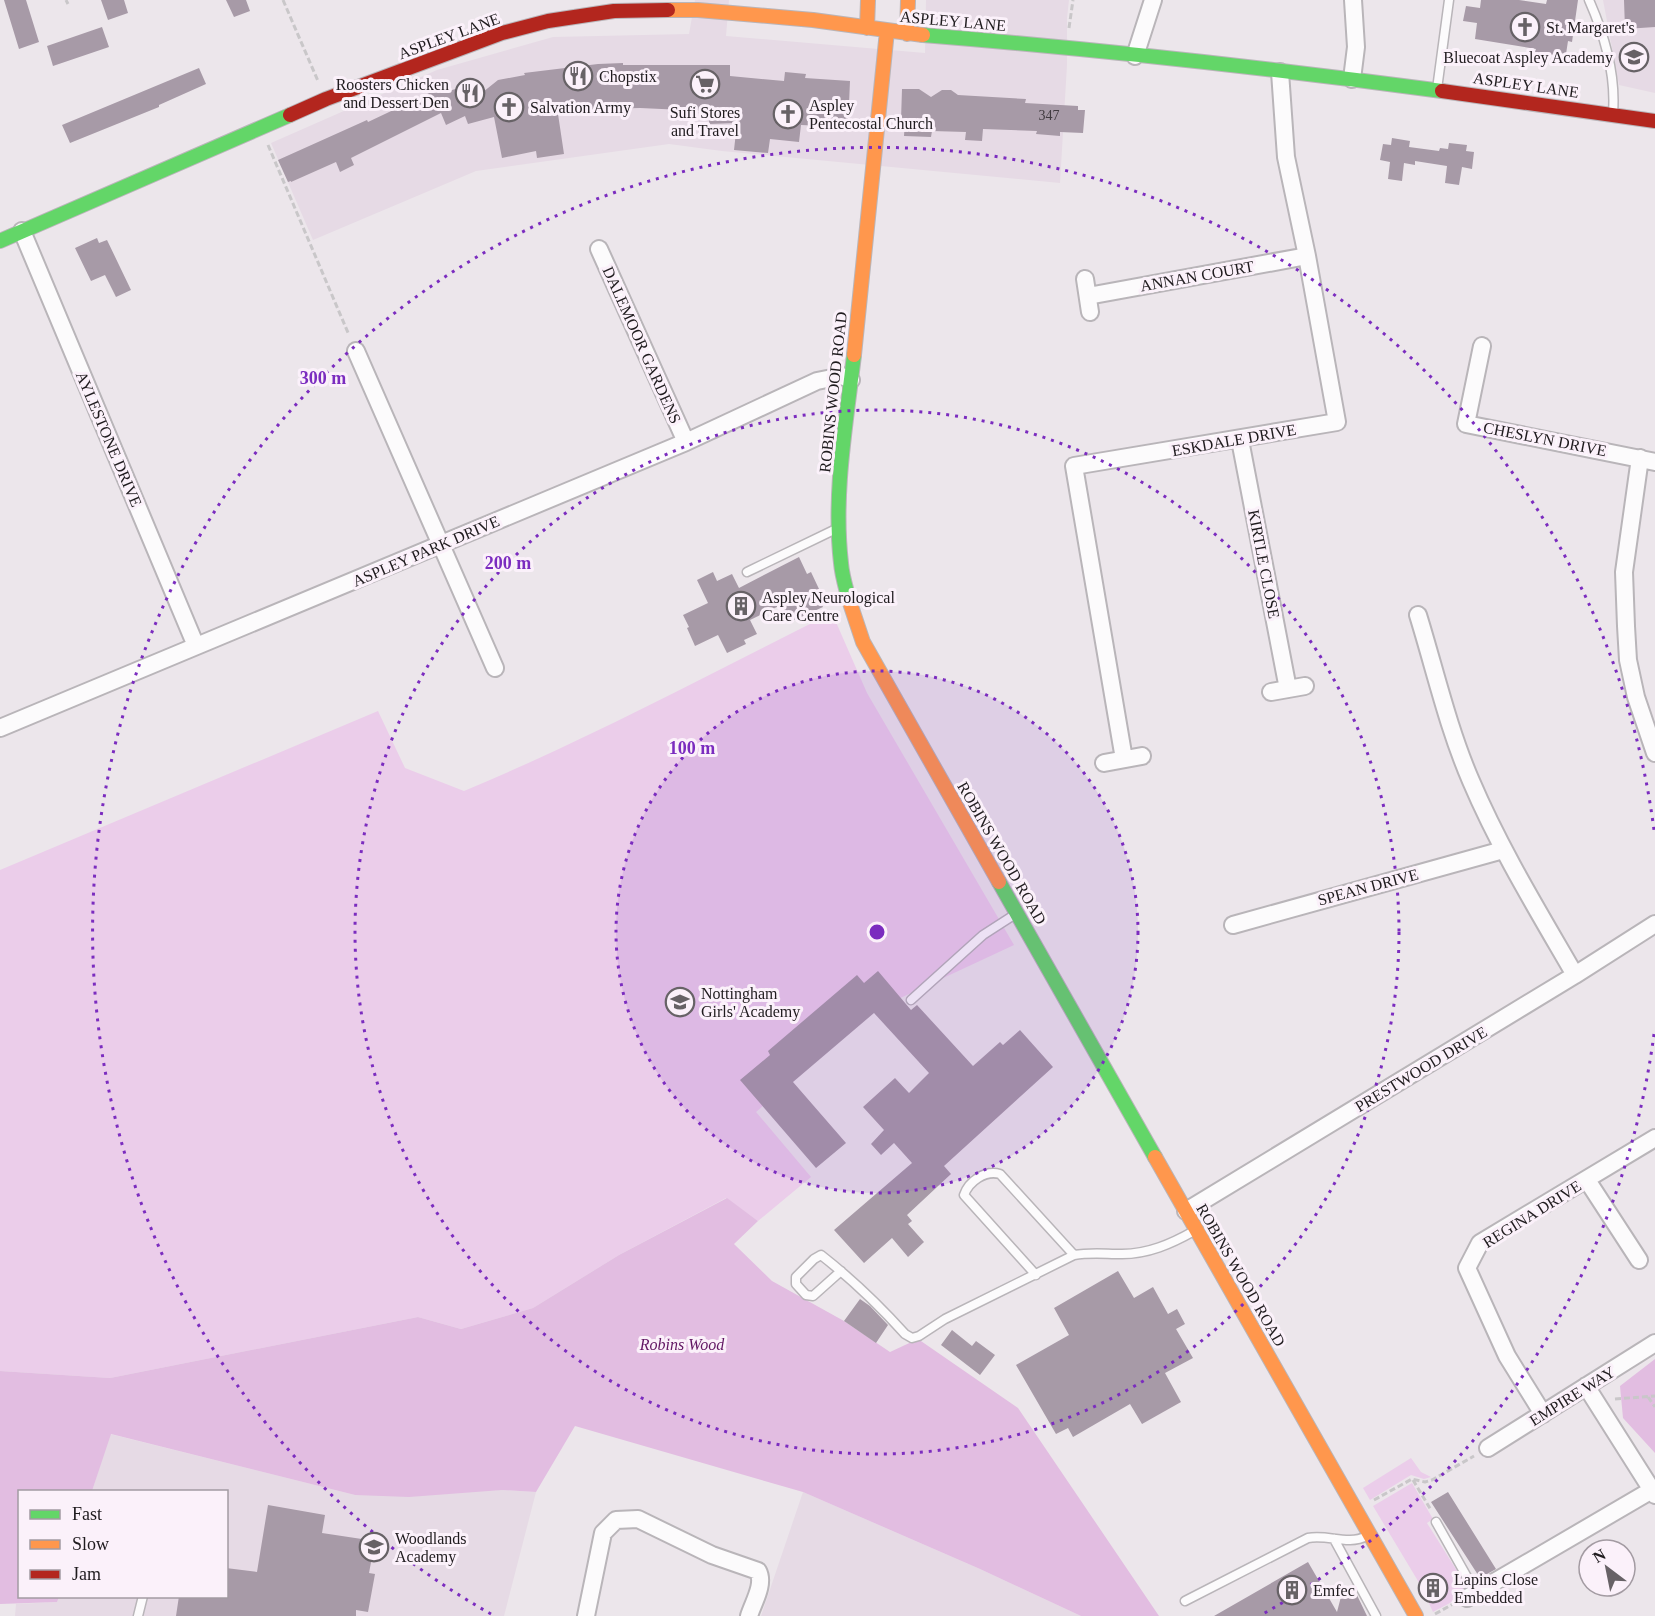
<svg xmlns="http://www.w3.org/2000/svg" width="1655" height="1616" viewBox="0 0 1655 1616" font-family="Georgia,serif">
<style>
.built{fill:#e6dae5}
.green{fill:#ebcdea}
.forest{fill:#e2bde1}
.building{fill:#a79aa7}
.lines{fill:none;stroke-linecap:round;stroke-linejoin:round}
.lane-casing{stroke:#b9b5b9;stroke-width:11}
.street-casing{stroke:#b9b5b9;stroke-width:20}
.fast-casing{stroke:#b9b5b9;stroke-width:16}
.slow-casing{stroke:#b9b5b9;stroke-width:16}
.jam-casing{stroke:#b9b5b9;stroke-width:16}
.path{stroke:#c9c7c9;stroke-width:3;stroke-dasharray:6 3;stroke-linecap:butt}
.lane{stroke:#fcfbfc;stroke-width:8}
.street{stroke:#fcfbfc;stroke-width:16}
.fast{stroke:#63d668;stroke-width:14}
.slow{stroke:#ff974d;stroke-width:14}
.jam{stroke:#b3261e;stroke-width:14}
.ring{fill:none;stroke:#7b2cbf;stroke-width:3;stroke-dasharray:3 6}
.labels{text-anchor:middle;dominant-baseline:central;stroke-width:6;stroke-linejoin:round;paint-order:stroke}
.number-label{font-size:14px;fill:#413b40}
.street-label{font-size:16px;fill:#1f1b1e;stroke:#fbf1fa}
.poi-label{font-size:16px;fill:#1f1b1e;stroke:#fbf1fa;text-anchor:start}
.park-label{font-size:16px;font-style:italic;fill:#611562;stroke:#fbf1fa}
.centre{fill:#7b2cbf;stroke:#fbf1fa;stroke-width:3}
.ring-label{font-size:18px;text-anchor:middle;font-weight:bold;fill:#7b2cbf;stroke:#fbf1fa;stroke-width:6;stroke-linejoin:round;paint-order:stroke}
</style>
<rect width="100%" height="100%" fill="#ece6eb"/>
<path class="built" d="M695,0H729L726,36L925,53L926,0H1069L1067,18V65L1060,183L722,151L669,144L476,171L313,240L271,143L437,70L553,37L689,34Z
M1603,0H1655V93L1619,85Z
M110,1434L355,1495L502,1490L536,1492L504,1616H15L16,1604L57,1602L59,1597L226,1596V1492L92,1491Z
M803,1492L980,1569L1081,1616H761Z"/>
<path class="green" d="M832,613L867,693L1014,945L881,1007L863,1017L756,1112L811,1177L758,1221L726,1198L619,1255L533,1308L461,1329L418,1317L110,1378L0,1371V870L378,711L405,768L464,791C589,739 710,674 832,613Z
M1411,1458L1421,1472L1431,1477L1424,1479L1411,1475L1370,1500L1363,1488Z
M1412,1483L1433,1519L1427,1523L1464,1582C1464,1599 1447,1604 1433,1612L1421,1586L1373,1506Z"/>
<path class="forest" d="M727,1198L758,1221L734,1244L772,1281L844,1321L890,1352L918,1339L1018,1408L1159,1616H1081L980,1569L803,1492L575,1426L536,1492L502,1490L409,1497L355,1495L111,1434L92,1491L20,1492V1596L59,1597L57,1602L0,1604V1371L110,1378L418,1317L461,1329L533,1308L619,1255Z
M1655,1359V1453L1623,1418L1620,1386Z"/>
<path class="building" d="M4,0H26L39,42L19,49Z
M101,0H124L128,13L108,20Z
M226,0H246L250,11L234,17Z
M1481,0H1519L1546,4L1547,0H1578L1572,42L1568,41L1566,54L1554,52V55L1535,52L1536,49L1475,39L1477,23L1463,21L1466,6L1480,8Z
M1624,0H1655V27L1625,29Z
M102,27L109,47L53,66L47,46Z
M623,63V65H730V76L784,81L785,72L806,74L805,78L850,81L848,127L801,125L799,142L770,139L768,153L734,150L737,123L709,124V112L705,113V111L640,108L595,109L558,114L564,154L537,158L536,151L502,158L494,117L468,124L465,116L446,125L441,113L351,158L354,165L340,172L336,162L291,182V181L288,182L278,160L367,120L368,122L442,87L445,92L480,82L483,92L498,80L525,75L524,73L598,64Z
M199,68L206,84L159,105V107L70,143L62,125Z
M902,89H919L931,97L942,90H951L958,95L1026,99L1025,103L1078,106V110H1085L1083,133L1060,132V136L1036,134L1037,131L983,129L982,141L965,140L966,132L932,131L931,137L904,136L905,120H901Z
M1392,138L1410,141L1409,147L1439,151L1440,148L1448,149L1449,143L1467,145L1466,151L1474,152L1472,169L1462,167L1459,185L1445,183L1447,166L1415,161V165L1404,163L1402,181L1388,179L1390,162L1380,160L1383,144L1391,145Z
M97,238L99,243L107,240L131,290L116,297L105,275L91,281L75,248Z
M799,557L807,574L811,572L819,589L816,591L823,607L790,622L781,605L750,620L757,634L744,640L746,644L727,653L718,635L695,646L687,628L689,627L683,615L708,603L697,580L713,572L717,581L732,574L739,588Z
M878,971L911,1010L917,1005L973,1066L1000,1042L1003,1045L1020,1030L1053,1067L944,1166L951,1174L907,1215L912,1221L908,1224L924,1242L908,1257L892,1238L864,1263L834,1230L912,1163L894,1143L881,1155L871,1144L884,1130L863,1107L895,1078L909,1093L929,1073L874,1013L793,1082L846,1143L816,1168L740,1080L770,1055L768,1051L857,975L864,983Z
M1118,1271L1134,1298L1153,1287L1168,1314L1177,1309L1185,1324L1176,1329L1193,1358L1165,1373L1181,1402L1142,1424L1130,1404L1073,1437L1068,1428L1056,1434L1016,1365L1069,1335L1054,1308Z
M860,1299L870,1306L888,1325L876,1343L844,1321Z
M952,1330L972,1346L976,1341L995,1355L980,1375L941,1345Z
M1448,1492L1496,1569L1480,1578L1431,1502Z
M268,1505L325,1515L322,1533L375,1541L369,1573L375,1574L368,1612L356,1610V1616H176L179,1596H226V1568L257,1572Z
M1308,1562L1337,1612L1343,1589L1355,1591L1367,1616H1214Z"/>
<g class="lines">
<g class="lane-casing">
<path id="lane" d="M1589,0C1604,34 1616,75 1613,113
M1437,89L1449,0
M747,572L836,529
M911,1000L983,935L1014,915
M841,1271L813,1296L806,1295L796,1284V1277L814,1259L821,1255C853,1280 878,1304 905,1334L912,1338L919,1336L945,1319L1074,1255C1091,1252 1105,1254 1122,1254C1148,1254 1171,1244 1194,1231
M1036,1275L964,1195C969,1181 985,1170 1000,1174L1074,1255
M1436,1522L1476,1593
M1334,1539L1376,1616
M1185,1601L1308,1538C1329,1534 1347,1546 1367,1536
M138,1616L143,1596"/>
</g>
<g class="street-casing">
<path id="street" d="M1135,56L1153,0
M1352,79L1356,47L1353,0
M22,231L196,646
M599,249L686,442
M1085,279L1090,312
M1088,296L1307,256
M1482,346L1466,424L1655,462
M356,351L495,668
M1240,440L1288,689
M1640,458L1624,572L1626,626L1628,660L1636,697L1655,753
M1418,615C1435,670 1448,728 1471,781C1500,849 1538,911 1575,975
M1271,692L1305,686
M0,728L686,442L817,381L842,376L851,380
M1124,759L1074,466L1337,422L1307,256L1286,157L1280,72
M1104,763L1142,756
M1233,925L1503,850
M1587,1180L1639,1260
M1186,1211L1575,975L1655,924
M1586,1386L1655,1495
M1543,1414L1507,1356L1467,1268L1480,1243L1655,1138
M1488,1448L1655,1343
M1467,1598L1652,1490
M586,1616L603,1533L616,1520L638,1519L712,1555L758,1571C765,1584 753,1603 749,1616"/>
</g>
<g class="fast-casing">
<path id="fast" d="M923,35C1096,49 1269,68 1442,91
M0,241L290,115
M849,600C846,588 842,576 841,563C833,494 846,424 854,355
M999,882L1155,1157"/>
</g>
<g class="slow-casing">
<path id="slow" d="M668,10H698L813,20L923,35
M867,28L868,0
M907,34L908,0
M854,355L887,31
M849,600L863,642L999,882
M1155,1157L1416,1616"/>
</g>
<g class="jam-casing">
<path id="jam" d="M1442,91L1655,121
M290,115L326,99L502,33L548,21L614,11L668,10"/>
</g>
<path class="path" d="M66,0L68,4
M283,0L318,81
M1069,28L1073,0
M268,145L349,335
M1648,1397L1655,1407
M1615,1399L1655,1396
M1413,1480L1431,1510
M1374,1500L1412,1479L1425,1482L1432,1480L1474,1456
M1435,1614L1453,1604"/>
<use href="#lane" class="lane"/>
<use href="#street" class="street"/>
<use href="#fast" class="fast"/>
<use href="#slow" class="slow"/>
<use href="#jam" class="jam"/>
</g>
<circle cx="877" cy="932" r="261" fill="#7b2cbf" fill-opacity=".12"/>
<g class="ring">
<circle cx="877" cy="932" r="261"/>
<circle cx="877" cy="932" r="522"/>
<path d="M1654 1034A784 784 0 0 1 1263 1614M491 1614A784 784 0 1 1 1654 830"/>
</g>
<defs>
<g id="church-ring" transform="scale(1.5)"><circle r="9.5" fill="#fbf1fa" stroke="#676266" stroke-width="1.5"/><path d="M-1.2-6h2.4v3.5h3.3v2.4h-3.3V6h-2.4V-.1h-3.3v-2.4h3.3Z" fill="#676266"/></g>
<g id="school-ring" transform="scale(1.5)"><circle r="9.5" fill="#fbf1fa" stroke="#676266" stroke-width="1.5"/><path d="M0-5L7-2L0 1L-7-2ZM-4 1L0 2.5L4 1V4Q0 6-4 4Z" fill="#676266"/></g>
<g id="restaurant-ring" transform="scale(1.5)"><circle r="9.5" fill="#fbf1fa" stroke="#676266" stroke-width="1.5"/><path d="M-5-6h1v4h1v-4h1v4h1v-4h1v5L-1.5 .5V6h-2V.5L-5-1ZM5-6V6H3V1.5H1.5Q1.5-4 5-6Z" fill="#676266"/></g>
<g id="supermarket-ring" transform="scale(1.5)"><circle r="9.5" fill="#fbf1fa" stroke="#676266" stroke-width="1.5"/><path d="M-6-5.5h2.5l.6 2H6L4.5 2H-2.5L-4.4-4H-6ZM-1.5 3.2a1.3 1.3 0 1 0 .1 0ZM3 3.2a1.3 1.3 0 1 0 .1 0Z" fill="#676266"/></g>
<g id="building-ring" transform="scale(1.5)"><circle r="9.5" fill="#fbf1fa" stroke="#676266" stroke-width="1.5"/><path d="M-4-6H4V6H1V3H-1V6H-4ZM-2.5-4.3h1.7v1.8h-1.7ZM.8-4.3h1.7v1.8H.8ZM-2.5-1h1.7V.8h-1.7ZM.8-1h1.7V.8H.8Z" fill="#676266"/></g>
</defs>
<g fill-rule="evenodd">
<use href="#church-ring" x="1525" y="27"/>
<use href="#school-ring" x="1634" y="57"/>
<use href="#restaurant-ring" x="578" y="76"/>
<use href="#supermarket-ring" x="705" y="84"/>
<use href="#restaurant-ring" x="470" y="93"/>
<use href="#church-ring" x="509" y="107"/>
<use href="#church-ring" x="788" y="114"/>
<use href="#building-ring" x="741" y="606"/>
<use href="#school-ring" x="680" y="1002"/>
<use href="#school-ring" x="374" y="1547"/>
<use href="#building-ring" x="1433" y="1588"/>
<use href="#building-ring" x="1292" y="1590"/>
</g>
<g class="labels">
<g class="number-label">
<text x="1049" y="115">347</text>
</g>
<g class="street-label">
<text transform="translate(953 21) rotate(5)">ASPLEY LANE</text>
<text transform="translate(449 36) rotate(-20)">ASPLEY LANE</text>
<text transform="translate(1526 85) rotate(8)">ASPLEY LANE</text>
<text transform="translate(1197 276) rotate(-10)">ANNAN COURT</text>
<text transform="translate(642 345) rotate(66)">DALEMOOR GARDENS</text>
<text transform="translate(833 392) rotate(-84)">ROBINS WOOD ROAD</text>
<text transform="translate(109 439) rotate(67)">AYLESTONE DRIVE</text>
<text transform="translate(1545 439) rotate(11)">CHESLYN DRIVE</text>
<text transform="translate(1234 440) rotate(-10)">ESKDALE DRIVE</text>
<text transform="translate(426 551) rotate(-23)">ASPLEY PARK DRIVE</text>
<text transform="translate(1264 564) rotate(79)">KIRTLE CLOSE</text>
<text transform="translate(1002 853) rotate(60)">ROBINS WOOD ROAD</text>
<text transform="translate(1368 887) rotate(-15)">SPEAN DRIVE</text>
<text transform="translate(1421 1069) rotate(-31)">PRESTWOOD DRIVE</text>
<text transform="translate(1532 1214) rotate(-32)">REGINA DRIVE</text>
<text transform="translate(1241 1275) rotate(60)">ROBINS WOOD ROAD</text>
<text transform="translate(1572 1396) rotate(-32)">EMPIRE WAY</text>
</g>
<g class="poi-label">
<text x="1546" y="27">St. Margaret's</text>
<text x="1613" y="57" text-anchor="end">Bluecoat Aspley Academy</text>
<text x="599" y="76">Chopstix</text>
<text x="449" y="84" text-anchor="end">Roosters Chicken<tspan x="449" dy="18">and Dessert Den</tspan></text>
<text x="809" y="105">Aspley<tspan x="809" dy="18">Pentecostal Church</tspan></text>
<text x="530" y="107">Salvation Army</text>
<text x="705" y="112" text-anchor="middle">Sufi Stores<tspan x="705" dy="18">and Travel</tspan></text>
<text x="762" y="597">Aspley Neurological<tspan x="762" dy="18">Care Centre</tspan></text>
<text x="701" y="993">Nottingham<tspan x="701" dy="18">Girls' Academy</tspan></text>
<text x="395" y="1538">Woodlands<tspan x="395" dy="18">Academy</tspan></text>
<text x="1454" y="1579">Lapins Close<tspan x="1454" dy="18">Embedded</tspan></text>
<text x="1313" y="1590">Emfec</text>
</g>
<g class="park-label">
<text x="682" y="1344">Robins Wood</text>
</g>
</g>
<circle cx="877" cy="932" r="9" class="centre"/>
<g class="ring-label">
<text x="323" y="384">300 m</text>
<text x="508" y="569">200 m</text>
<text x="692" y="754">100 m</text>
</g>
<rect x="18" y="1490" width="210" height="108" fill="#fbf1fa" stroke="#a39ba2" stroke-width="1.5"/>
<rect x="30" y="1510" width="30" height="9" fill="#63d668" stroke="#a39ba2" stroke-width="1.5"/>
<text x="72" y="1520" font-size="18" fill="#1f1b1e">Fast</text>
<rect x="30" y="1540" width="30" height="9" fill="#ff974d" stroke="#a39ba2" stroke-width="1.5"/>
<text x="72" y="1550" font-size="18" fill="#1f1b1e">Slow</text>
<rect x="30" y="1570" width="30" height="9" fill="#b3261e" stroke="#a39ba2" stroke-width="1.5"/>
<text x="72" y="1580" font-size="18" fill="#1f1b1e">Jam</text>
<g transform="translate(1607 1568) rotate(328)"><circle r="28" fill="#fbf1fa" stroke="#a39ba2" stroke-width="1.5"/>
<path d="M0-4.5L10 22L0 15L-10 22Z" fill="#676266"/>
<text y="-9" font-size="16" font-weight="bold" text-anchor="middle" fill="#1f1b1e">N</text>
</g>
</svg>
